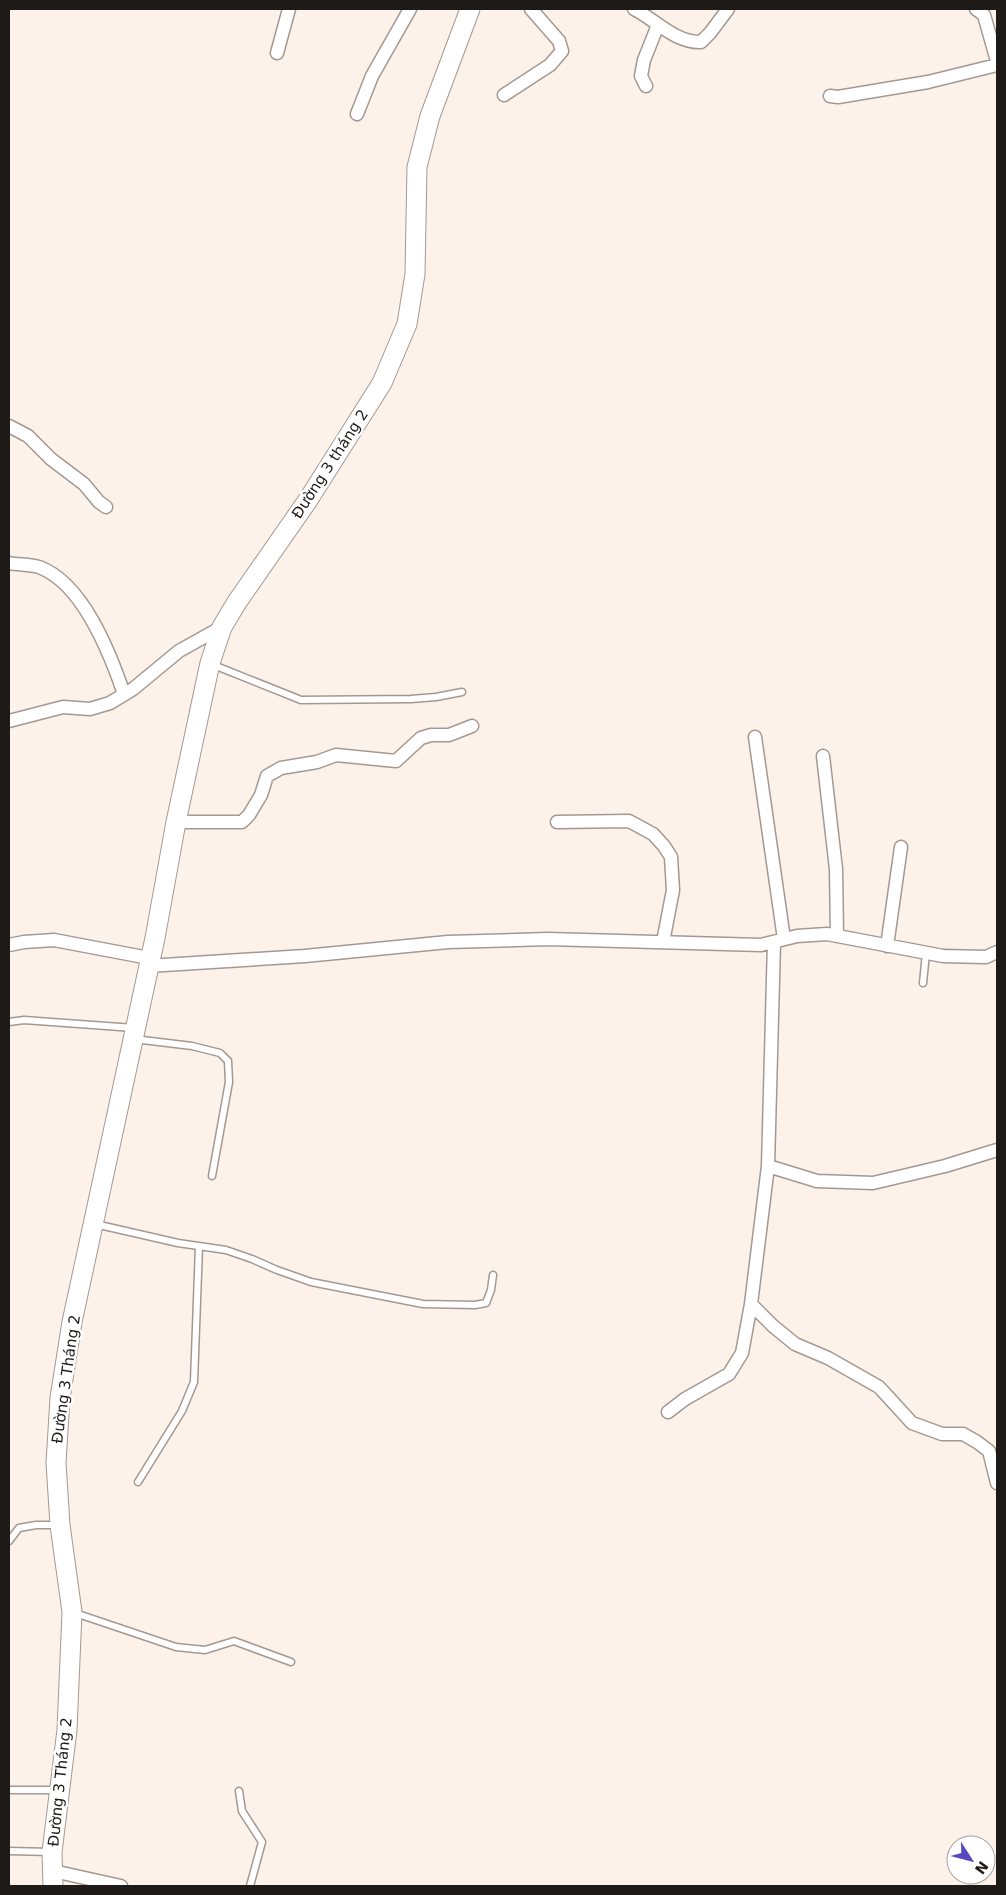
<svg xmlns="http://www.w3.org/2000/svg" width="1006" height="1895" viewBox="0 0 1006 1895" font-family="'DejaVu Sans',sans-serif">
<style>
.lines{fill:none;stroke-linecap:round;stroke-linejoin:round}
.lane-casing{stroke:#a39992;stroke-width:9}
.street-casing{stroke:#a39992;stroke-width:15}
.secondary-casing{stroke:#a39992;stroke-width:21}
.lane{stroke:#fff;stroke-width:6}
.street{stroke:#fff;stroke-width:12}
.secondary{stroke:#fff;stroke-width:19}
.labels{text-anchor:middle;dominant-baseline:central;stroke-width:5;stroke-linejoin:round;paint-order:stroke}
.street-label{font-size:15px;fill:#1e1a17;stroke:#fff}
</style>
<rect width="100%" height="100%" fill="#fdf2ea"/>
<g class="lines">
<g class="lane-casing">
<path id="lane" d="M211,664L301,700L411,699L436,697L462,692
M923,983L926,953
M9,1022L24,1020L134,1028
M134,1039L192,1046L220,1053L228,1061L229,1082L212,1176
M95,1224L178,1243L226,1250L252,1259L277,1270L311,1282L423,1304L475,1305L486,1303L491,1290L493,1275
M138,1482L182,1411L194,1382L199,1246
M9,1541L19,1528L36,1525H59
M75,1613L176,1647L205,1650L234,1641L291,1662
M9,1790H59
M239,1791L242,1811L262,1842L250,1886
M9,1851L51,1852"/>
</g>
<g class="street-casing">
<path id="street" d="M634,9C656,20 675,43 701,42L710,33L728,9
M976,9L984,15L997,61
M277,53L289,9
M646,86L641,76L644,60L658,25
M504,95L550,65L562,51L559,41L531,9
M830,96L838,97L928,82L997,65
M357,114L372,76L410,9
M9,426L28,436L51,459L84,484L99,502L106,507
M9,563C18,565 30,564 39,567C83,583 110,653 124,694
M9,721L63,707L90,709L110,703L133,689L179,651L222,627
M755,737L784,939
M823,756L836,869L837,936
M176,822H242L249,815L261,795L267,776L281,768L317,762L336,755L396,761L421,738L431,735H449L472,726
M557,822L629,821L653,834L664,846L671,857L673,890L663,942
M9,945L24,942L54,940L149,958
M887,946L901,847
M148,966L305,956L448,942L548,939L761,945L797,936L827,934L943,956L986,957L997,952
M768,1166L817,1181L873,1183L945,1166L997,1150
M751,1304L773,1326L795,1344L828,1358L879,1387L912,1423L942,1434H963L977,1442L989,1451L997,1483
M668,1412L685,1399L729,1374L742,1353L751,1304L768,1166L774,942
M53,1871L121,1886"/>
</g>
<g class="secondary-casing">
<path id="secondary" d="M53,1886L52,1852L67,1730L72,1612L60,1525L56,1463L60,1398L72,1322L155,938L176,822L210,663L222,627L237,602L308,500L382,383L407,324L415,274L417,167L430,116L470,9"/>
</g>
<use href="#lane" class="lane"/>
<use href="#street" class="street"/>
<use href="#secondary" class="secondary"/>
</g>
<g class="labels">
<g class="street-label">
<text transform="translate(330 464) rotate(-57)">Đường 3 tháng 2</text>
<text transform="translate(66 1379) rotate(-82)">Đường 3 Tháng 2</text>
<text transform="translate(60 1782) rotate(-84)">Đường 3 Tháng 2</text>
</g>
</g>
<rect width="1006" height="1895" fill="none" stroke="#1e1a17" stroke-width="20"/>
<g transform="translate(971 1860) rotate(126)"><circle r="24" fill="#ffffff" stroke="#a5a3a2"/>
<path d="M0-4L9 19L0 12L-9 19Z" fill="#5849c1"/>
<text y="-8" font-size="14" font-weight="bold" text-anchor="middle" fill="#1e1a17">N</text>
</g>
</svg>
